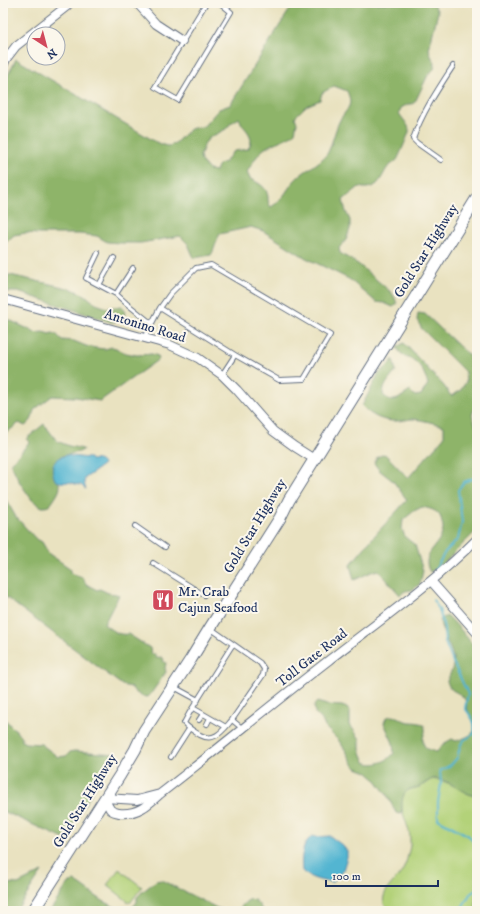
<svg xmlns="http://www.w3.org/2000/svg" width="480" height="914" viewBox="0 0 480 914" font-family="'IM FELL DW Pica',serif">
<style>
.green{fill:#b3d279;stroke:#67806c}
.forest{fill:#8eb469;stroke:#547264;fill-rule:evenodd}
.water{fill:#53b5d1;stroke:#377298}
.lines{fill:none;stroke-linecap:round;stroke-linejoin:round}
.stream{stroke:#53b5d1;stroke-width:2}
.lane-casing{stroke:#636e80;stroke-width:6}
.street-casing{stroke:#636e80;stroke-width:10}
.secondary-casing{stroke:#636e80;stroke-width:13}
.path{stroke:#636e80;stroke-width:1.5;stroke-dasharray:1 3;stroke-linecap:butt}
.lane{stroke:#fff;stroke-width:4}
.street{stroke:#fff;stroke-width:8}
.secondary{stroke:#fff;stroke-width:11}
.labels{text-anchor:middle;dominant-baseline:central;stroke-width:4;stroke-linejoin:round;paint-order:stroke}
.street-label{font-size:14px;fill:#1b2f5e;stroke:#fbf7ec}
.poi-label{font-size:14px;fill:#1b2f5e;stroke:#fbf7ec;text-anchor:start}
</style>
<rect width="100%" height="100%" fill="#fbf7ec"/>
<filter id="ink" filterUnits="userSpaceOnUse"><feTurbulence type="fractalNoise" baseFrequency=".025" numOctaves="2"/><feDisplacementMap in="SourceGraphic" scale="8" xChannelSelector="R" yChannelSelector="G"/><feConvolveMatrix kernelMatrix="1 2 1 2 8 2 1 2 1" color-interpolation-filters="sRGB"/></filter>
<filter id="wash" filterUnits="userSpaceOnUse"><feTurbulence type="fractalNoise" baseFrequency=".012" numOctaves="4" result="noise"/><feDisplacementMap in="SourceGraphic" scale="16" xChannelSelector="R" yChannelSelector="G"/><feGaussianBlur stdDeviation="0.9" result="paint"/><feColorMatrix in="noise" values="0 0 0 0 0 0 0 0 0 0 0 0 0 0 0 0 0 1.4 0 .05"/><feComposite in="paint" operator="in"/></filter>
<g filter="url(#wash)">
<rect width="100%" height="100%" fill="#e9e2c0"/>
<path class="green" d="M432,779C440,780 450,783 457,787C463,791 469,795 477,796L476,911H389C373,896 396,882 403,870C405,865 407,860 408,855C409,850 411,845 410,840C410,835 409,830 407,825C404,815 397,802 405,793C409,788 414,789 419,787C424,785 428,781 432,779Z
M119,869L142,887L130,903L107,885Z"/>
<path class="forest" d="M283,3H433L438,12L429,49L431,56L435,63L434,69L428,75L415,102L412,104H408L401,108L399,113C402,119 410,125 409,132C409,133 398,159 397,160C394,163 390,165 387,168C384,173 381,180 377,184C372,188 365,189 359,187L343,200L346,212L350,220V229L346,240L339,248L340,253L348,258L358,264L392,293L395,298L397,304L393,307L384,303L376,302L349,279L306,258L263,231L251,227L220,234C215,242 216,247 211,255L194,258L188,244L180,236L141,243H120L107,242L97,236L80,234H38L26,233L14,235L3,245V85L16,59L156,142C160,143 164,146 168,146C176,146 183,133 191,129C194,127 199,128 203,127L219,109L230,105L290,9ZM334,86L347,91C349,96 351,101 349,106C347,112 341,116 339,122C335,130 331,148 327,154C319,164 307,169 298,177C287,187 285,199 271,207C268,203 268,201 268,197C267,187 259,183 250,179L247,172C252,164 258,152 267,147C273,143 292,137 295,132C296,129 296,125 297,123L295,117L306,106L320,100L322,93ZM239,118C241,121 241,125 244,127C250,134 254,140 248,149L235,151L232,153L225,162L221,163L218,166L216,171L209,170L201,161L200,156L205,143L209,138L226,129L231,123Z
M10,275L72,289L85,295L96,304L107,308L122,306L125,311L124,317L119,321L111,322L18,292H8L3,291V276Z
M418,313L425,314L477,363V400L472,415L477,429V530L440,567L430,572C419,553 442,545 443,529C443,527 443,525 442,523C441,511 432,509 422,507L414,511L403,520L402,529L405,537L415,545L423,571L420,584L412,590L405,591L400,595L378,570C369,572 362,577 354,580L350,565L376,534L407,500L393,481L379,470L374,463L377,457L385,454L408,478L444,437V426C434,423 423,420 413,419C408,419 403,421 398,421C384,422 371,416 362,406L365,400L379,373L387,367L393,359L396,371C390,379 383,385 383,395L390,401L398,399L410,391L415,396L421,395L428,384C425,376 423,369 417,363C410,356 401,358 397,347L404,343L444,386L451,396L460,391L466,382L465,372L422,329L417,320Z
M3,317L26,328C29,328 31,329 33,332C39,334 41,330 49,334C55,331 58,336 62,340L74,341L86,346L96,348L105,349L112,347L116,348L119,350L126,353L137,355L152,354L158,356L159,359L100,401L76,397L52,396L34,410C32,418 33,420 25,426L19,423L6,433L3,438Z
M44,424L57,441L69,446L83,449V450L79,452L62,456L53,468C52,485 69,479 53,501C50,506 48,507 42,507L32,500L20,483L11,464C16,456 24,450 29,442L26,439Z
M3,495L16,517L35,538L42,542L49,554L71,569L70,573L83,578L86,584L97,590L100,589L108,593L116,594L119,595L104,624C111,630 119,636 128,634L150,648L151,654H155L156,658L161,657L164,659L163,661L166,663L165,668L166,672L150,695L148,697L141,696L135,692L131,687L122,685L3,595Z
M448,616L461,630L477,650V796C462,795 447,777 433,779C428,780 424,785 419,787C416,788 413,788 410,789C401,793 402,803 402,811L400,814L396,813L387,795L375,779L367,772L357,768L353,764L346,751L339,741L325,727L322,720L315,713L314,705L317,702L327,705L342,706L347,708L350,712V725L360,739V750L365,762C374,767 388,761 394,753L393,743L384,723L386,718C388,717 389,716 392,716C397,716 400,719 405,721C411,723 418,721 424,725C427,734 423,733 423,740C422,748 431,751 437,752L443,744L452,739L456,741C466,737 479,735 473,721C472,718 470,716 469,713C466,707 467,700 462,696C455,690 450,692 447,681C450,674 455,665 453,657C450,645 442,634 440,621C442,617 444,617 448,616Z
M3,717L5,718C8,723 11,727 16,730L17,733L22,737V741L25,743L41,744L58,757L66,756L70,752L74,751L115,754L64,839L3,811Z
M42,872L16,911H3V883L18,884Z
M161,880L215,907C221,910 234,912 240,908C242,906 244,903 247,901C255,896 259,905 263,911H50L66,887L69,883L74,881C92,891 108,910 130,910L137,902V897L141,893L156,881Z"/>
<path class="water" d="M66,455C71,456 85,458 90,458L91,460C96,459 102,460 103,465L97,469V470L85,478L84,483L86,489L84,488L81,485C77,485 76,484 72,483C66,481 62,484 55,480C50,467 52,460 66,455Z
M312,836L316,837L330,836L342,845L347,851V857L343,870L333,882C323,882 309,878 302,871C301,859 301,845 312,836Z"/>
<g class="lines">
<path class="stream" d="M435,570L445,552L458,539L462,522L458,490L464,482L477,477
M433,600L439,609L444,628L445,642L453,662L468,694L465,708C472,718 476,722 474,734L464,740L461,744L457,758L451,765L440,771L441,784L438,802V819L469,836L477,847
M460,911L470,894L477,889"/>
</g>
</g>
<g filter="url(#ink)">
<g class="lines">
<g class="lane-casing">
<path id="lane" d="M206,3L155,87L178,100L231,12L220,3
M441,160L417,143L413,139C422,113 438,89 453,66
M98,253L86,278L116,294L126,303L151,323
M99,285L114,258
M116,294L133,268
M160,308L170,294L196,268L211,265L330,335L304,379L279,380L235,355
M144,338L160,308L235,355L222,375
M135,526L165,547
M153,563L204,595
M210,628L260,663L264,669L263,675L232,720
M233,644L190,712L184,723C189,729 194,731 200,735C215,743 223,730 232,720L243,729
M174,687L198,700
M193,708L226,727
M199,720L203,714
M207,724L210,718
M171,757L189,729"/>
</g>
<g class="street-casing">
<path id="street" d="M137,3L156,24L182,41
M3,66L6,59L16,46L67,6L69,3
M3,299L170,345L198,358L222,375L237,390L273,431L295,447L314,459
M431,581L477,633
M160,794L137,800L105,798C106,801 108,806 110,809C112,812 116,812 119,813C137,815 148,805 160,794C217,750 272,704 329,660C379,621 432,584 477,539"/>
</g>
<g class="secondary-casing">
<path id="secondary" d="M33,911L120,775L135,750L144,731L191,659L210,628L280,518L289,500L390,338L477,198"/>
</g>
<path class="path" d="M3,460H4"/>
<use href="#lane" class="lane"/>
<use href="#street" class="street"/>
<use href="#secondary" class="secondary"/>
</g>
</g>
<defs>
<g id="restaurant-square" transform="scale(1.15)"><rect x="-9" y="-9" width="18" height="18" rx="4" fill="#d1495b" stroke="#fbf7ec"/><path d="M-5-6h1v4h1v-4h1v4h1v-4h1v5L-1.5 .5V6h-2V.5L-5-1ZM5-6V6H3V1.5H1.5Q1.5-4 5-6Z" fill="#fff"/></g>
</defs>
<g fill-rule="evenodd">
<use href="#restaurant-square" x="163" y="600"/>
</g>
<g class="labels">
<g class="street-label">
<text transform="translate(426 251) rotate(-58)">Gold Star Highway</text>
<text transform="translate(145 326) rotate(17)">Antonino Road</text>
<text transform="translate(255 526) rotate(-59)">Gold Star Highway</text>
<text transform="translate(312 658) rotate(-38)">Toll Gate Road</text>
<text transform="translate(85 801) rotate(-58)">Gold Star Highway</text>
</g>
<g class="poi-label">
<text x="178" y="592">Mr. Crab<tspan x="178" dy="16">Cajun Seafood</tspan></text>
</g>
</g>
<rect width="480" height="914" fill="none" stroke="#fbf7ec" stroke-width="16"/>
<g transform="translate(46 46) rotate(144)"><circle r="19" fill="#fbf7ec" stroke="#a1a7b3"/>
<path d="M0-3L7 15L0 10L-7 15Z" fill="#d1495b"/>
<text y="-6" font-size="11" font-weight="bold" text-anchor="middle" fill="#1b2f5e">N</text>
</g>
<path d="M326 880v6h112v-6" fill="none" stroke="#1b2f5e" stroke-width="2"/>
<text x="332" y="880" font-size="12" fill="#1b2f5e" stroke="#fbf7ec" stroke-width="3" paint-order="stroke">100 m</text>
</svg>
